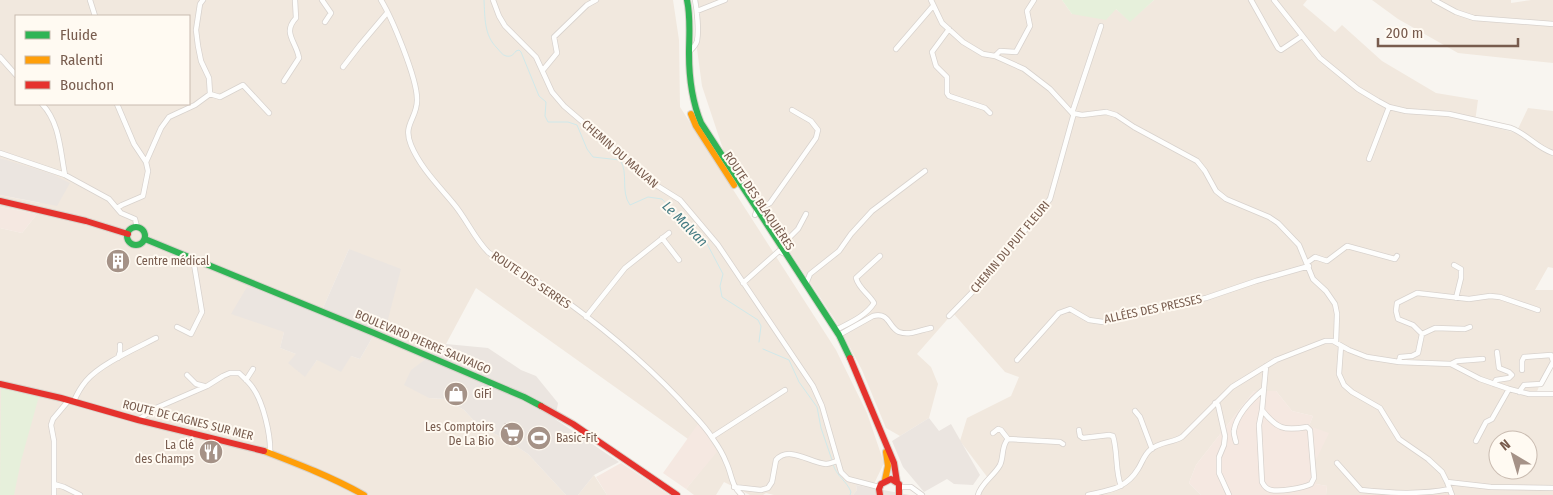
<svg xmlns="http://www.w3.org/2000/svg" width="1553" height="495" viewBox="0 0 1553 495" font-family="'Fira Sans Condensed',sans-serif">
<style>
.residential{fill:#f1e8de;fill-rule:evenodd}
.commercial{fill:#f5e8e1}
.industrial{fill:#ebe5e0}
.green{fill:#e6f0db}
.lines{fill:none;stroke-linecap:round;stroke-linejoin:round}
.stream{stroke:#d0e8ea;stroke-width:1}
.street-casing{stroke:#d8d2cd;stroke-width:6}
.fast-casing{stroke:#d8d2cb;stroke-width:8}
.slow-casing{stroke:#d8d2cb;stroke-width:8}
.jam-casing{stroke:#d8d2cb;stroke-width:8}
.street{stroke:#fefefd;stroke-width:4.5}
.fast{stroke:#30b455;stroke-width:6}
.slow{stroke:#ff9f0a;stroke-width:6}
.jam{stroke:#e5322d;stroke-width:6}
.labels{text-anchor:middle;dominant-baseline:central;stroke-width:4;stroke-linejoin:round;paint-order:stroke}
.street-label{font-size:12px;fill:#785c4e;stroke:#fffaf2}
.poi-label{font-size:12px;fill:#785c4e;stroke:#fffaf2;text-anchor:start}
.water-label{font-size:14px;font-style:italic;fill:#447b83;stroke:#fffaf2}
</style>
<rect width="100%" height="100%" fill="#f8f5f0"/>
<path class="residential" d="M0,0H673L679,40L680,107L836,350L867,413L884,463L872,488L856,485L857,490L853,495H774L766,493L763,495H750L724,482L716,495H694L686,489L716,452L699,424L688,439L476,288L446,344L412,370L429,398L445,399L464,410L477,424L510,442L528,454L566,495H0V228L22,233L37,214L0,207V195L40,203L5,160L0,158ZM16,16H189V104H16ZM349,249L385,331L372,338L360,359L351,356L317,360L305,376L296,354L280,348L284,332L323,308Z
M697,0H1062L1072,14L1116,9L1130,21L1154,0H1307L1303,5L1335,32L1342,25L1382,61L1436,93L1478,100L1475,122L1516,133L1528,108L1553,111V268L1548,267L1535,290H1553V354L1535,396L1553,397V495H1326L1327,486L1316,484V473L1309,426L1313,416L1292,411L1276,391H1254L1196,465L1189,483L1201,495H976L988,478L960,441L967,418L1011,396L1019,377L1005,372L953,313L917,354L931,367L938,384L929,418L900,436L886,428L862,370L837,323L724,152L702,86L697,49L700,12ZM1498,440H1528V470H1498Z
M1372,0H1511V3L1531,0H1553V63L1458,53L1398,19Z
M594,475L607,495H578Z"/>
<path class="commercial" d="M0,207L37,214L22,233L0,228Z
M1254,391H1276L1292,411L1313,416L1309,426L1329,433L1314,464L1316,473V484L1327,486L1326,495H1201L1189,483L1196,465Z
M698,424L707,434L717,452L686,489L663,473Z
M621,463L650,482L669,495H607L596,477Z"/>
<path class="industrial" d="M0,158L52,174L70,183L57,206L0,195Z
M349,249L401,269L385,331L372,338L360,359L351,356L341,372L317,360L305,377L288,363L296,354L280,348L284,332L231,314L247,287L323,308Z
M446,344L488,348L521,370L536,376L558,403L555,419L619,462L594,475L578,495H566L528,454L510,442L477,424L464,410L445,399L429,398L404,385L411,370Z
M929,418L939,431L951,424L980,475L973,485L954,484L947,479L924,492L903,467L892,441Z
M856,485L910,495H853L857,490Z"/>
<path class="green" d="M1062,0H1154L1130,22L1116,9L1106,20L1072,14Z
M1,389H5L39,396L21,461L14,495H0Z"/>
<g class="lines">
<path class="stream" d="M484,0C485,18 484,35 497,48C500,51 502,55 506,56C511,57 513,55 516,51L519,50L521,52L539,96L546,102L545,116L548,122H568L577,125L587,149L593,157L620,160C629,173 620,191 630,205L648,197L662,199L680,218L705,240L723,274L720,286L722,297L758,320L761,326L759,342
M763,349L789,360L799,382L817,407L821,428L832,460
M833,464C836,476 847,481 851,492L850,495"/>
<g class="street-casing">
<path id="street" d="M90,0L95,16
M322,0L331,13L325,22
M381,0C392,18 417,78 417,99C418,118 402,124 411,145C420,167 438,185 453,203C466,218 474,238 488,252C494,257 501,260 508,263C522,272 536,280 549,289C595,321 641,359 679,399C690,412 704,424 713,439C718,446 723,454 726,462C732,474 731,486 742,495
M493,0L499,16L505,26L536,57L552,92L564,106L628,161L648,180L680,200L718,245L813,386L822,406L841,472L848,479L879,487
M931,0L942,23L963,42L983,54L995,56L1024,69L1050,89L1072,113L1082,115L1106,112L1116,115L1134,127L1197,161L1205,171L1216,191L1226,199L1269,217L1278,223L1299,245L1313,279L1326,291L1335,304L1337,314L1336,342
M1251,0L1278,48L1281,50L1302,36
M1274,0L1320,58L1358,89L1378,101L1389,107L1406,111L1449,114L1511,128C1527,134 1537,148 1553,153
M1434,0L1456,12L1474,18L1553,24
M697,11L725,0
M949,29L932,52L936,66L947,77V93L949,96L985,108L990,113
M896,49L933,6
M690,51C693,48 696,45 697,41C699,31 697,10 695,0
M995,56L1000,51L1016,52L1030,26L1027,11L1034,0
M0,57L16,75
M343,67L360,45L387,13
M543,70L557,53L554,37L587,5L596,0
M284,81L299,58C296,41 282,33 296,18L295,0
M210,94L220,97L243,85L269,113
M42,104C60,123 60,150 65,175
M117,104L134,144L146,162L148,171L143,196L122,205L117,208
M1072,113L1101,26
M0,153L65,175L109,199L121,213L135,219L137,227
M1369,159L1389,107
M146,162L161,128L169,117L195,105L210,94L209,78L201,61L198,46L196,30L200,4L203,0
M755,215L757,210L770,203L816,138L818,130L811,121L792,110
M662,238L679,260
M781,246L798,229L806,214
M1308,262L1315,257L1327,261L1347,246L1395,259L1397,256
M1454,265L1461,269V278L1456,298
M743,283L779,251L783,253
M806,284L810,274L839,251L851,234L872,211L925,171
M949,316L988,276L1050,199L1074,113
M586,317L625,268L669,233
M177,327L191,334L202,312L193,258
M836,330C849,323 866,316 874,303C869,294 859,289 856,278L880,256
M1422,334L1435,328L1465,329L1470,327
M839,335L873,316C890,312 888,327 899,332C910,336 920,330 931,328
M1341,346L1339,374L1344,385L1352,392L1380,408L1399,439L1428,459L1442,472L1447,482L1452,495
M118,358L120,352V345
M1017,360L1059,313L1070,309L1089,320L1103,322L1125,314L1206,298L1256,281L1309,266
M1399,362L1400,357L1412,356L1418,353L1422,334L1413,325L1398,319L1396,311L1397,303L1417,293L1469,299L1490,296L1500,297L1538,310
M1451,364L1457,361L1483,359
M1522,370V361L1524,357L1551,355L1553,361
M187,375L196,384L204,386
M246,380L253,369
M1494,384L1496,380L1509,378L1512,375L1509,372L1499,368L1497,352
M1519,392L1524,385L1541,384L1553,362
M74,401C77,394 81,387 86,381C100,364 137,348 156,338
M1215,403L1218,405L1225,436L1224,445L1219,457V473L1229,495
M1262,410L1259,425L1262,482C1264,486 1266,489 1271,490C1280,492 1303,488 1311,484L1314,478L1310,430L1307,427C1284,431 1277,429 1262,410L1266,366
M1135,411L1140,417L1152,449
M138,420L156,408L207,386L223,376L230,373H239C244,378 249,382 253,388C263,402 271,435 270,453
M1079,430L1080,436L1083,438L1109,435L1113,436C1118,453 1115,471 1121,486
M993,433L998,429L1001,430L1008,439
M712,437L785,390
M1476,441L1486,422L1492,419L1509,389
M1236,442C1235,438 1233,433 1234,430C1237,414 1252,399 1264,389
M1337,463L1361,490C1391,493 1420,495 1450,489
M1447,482L1491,487L1553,488
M54,484L64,487L80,495
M734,487L761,490L768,488L772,482L776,460C789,445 810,463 826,464C829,464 834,462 837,461
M900,487H911L922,495
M54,495V441L51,425L53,419L69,400
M978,495C981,483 994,476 1000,465C1004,457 1001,446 1008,439L1060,442L1063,444
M1088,495C1109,490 1126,489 1138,469C1142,463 1144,455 1150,450C1159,442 1172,443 1182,437L1232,387L1276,360L1325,341H1333L1349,350L1367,357L1399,362L1451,364L1480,379L1509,389L1529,394H1553"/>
</g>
<g class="fast-casing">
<path id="fast" d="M687,0C691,18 689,36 689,54C689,78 692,101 701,123L839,335L850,358
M127 236a9 9 0 1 1 18 0a9 9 0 1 1-18 0Z
M145,239L374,333L524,397L541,406"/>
</g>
<g class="slow-casing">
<path id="slow" d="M691,114L696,126L734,185
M264,451C298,464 332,477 364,495
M885,480L888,466L886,452"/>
</g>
<g class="jam-casing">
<path id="jam" d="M0,201L86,221L128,234
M850,358L894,463L897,482
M0,384L61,398L138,420L264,451
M541,406L573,424L677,495
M880,495L879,489L881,484L891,479L899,484V495"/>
</g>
<use href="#street" class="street"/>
<use href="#fast" class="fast"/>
<use href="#slow" class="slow"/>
<use href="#jam" class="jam"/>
</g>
<defs>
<g id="building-disc" transform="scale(1.25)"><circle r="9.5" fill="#a59287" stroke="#fffaf2"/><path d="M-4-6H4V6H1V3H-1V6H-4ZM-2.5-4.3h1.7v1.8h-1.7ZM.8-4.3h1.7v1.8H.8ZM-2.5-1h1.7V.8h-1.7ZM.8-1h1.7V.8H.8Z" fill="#fff"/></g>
<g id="shop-disc" transform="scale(1.25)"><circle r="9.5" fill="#a59287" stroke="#fffaf2"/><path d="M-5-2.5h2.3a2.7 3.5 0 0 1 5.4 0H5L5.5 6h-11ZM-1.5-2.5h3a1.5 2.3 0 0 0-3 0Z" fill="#fff"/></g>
<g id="supermarket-disc" transform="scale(1.25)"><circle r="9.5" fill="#a59287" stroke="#fffaf2"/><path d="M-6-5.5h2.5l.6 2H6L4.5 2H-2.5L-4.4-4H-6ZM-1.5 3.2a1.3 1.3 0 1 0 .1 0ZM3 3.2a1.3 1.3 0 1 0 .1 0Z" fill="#fff"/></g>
<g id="stadium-disc" transform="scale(1.25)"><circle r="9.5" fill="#a59287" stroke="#fffaf2"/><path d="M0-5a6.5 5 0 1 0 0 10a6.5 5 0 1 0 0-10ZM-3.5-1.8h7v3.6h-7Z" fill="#fff"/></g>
<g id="restaurant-disc" transform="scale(1.25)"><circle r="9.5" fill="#a59287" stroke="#fffaf2"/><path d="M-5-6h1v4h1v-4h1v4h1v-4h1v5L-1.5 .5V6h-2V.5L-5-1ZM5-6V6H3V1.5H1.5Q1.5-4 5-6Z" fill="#fff"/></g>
</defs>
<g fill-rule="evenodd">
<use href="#building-disc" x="118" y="261"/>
<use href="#shop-disc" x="456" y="394"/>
<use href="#supermarket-disc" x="512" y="434"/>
<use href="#stadium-disc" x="539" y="438"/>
<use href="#restaurant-disc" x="211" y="452"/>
</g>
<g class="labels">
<g class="street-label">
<text transform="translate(620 154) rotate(41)">CHEMIN DU MALVAN</text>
<text transform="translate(759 201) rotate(56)">ROUTE DES BLAQUIÈRES</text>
<text transform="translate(1010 247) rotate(-50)">CHEMIN DU PUIT FLEURI</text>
<text transform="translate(531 280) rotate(34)">ROUTE DES SERRES</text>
<text transform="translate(1153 309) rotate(-12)">ALLÉES DES PRESSES</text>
<text transform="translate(423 342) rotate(23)">BOULEVARD PIERRE SAUVAIGO</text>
<text transform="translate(188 420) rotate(14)">ROUTE DE CAGNES SUR MER</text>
</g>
<g class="poi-label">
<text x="136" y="261">Centre médical</text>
<text x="474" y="394">GiFi</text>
<text x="494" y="427" text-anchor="end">Les Comptoirs<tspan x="494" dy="14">De La Bio</tspan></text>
<text x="556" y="438">Basic-Fit</text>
<text x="194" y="445" text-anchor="end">La Clé<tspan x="194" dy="14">des Champs</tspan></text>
</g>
<g class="water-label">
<text transform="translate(685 224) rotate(45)">Le Malvan</text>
</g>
</g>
<rect x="15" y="15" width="175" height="90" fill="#fffaf2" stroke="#c9bbb0"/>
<rect x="25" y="31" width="25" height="8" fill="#30b455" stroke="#c9bbb0"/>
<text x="60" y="40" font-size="15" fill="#785c4e">Fluide</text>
<rect x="25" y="56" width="25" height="8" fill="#ff9f0a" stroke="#c9bbb0"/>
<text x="60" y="65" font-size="15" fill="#785c4e">Ralenti</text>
<rect x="25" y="81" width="25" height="8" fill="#e5322d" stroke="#c9bbb0"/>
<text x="60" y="90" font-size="15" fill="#785c4e">Bouchon</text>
<g transform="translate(1513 455) rotate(322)"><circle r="24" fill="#fffaf2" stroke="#c9bbb0"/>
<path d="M0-4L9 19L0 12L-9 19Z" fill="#a59287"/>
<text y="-8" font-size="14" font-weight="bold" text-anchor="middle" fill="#785c4e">N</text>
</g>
<path d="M1378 38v8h140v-8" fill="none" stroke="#785c4e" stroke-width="2.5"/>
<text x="1386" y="38" font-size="15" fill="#785c4e" stroke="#fffaf2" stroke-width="4" paint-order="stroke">200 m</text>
</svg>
